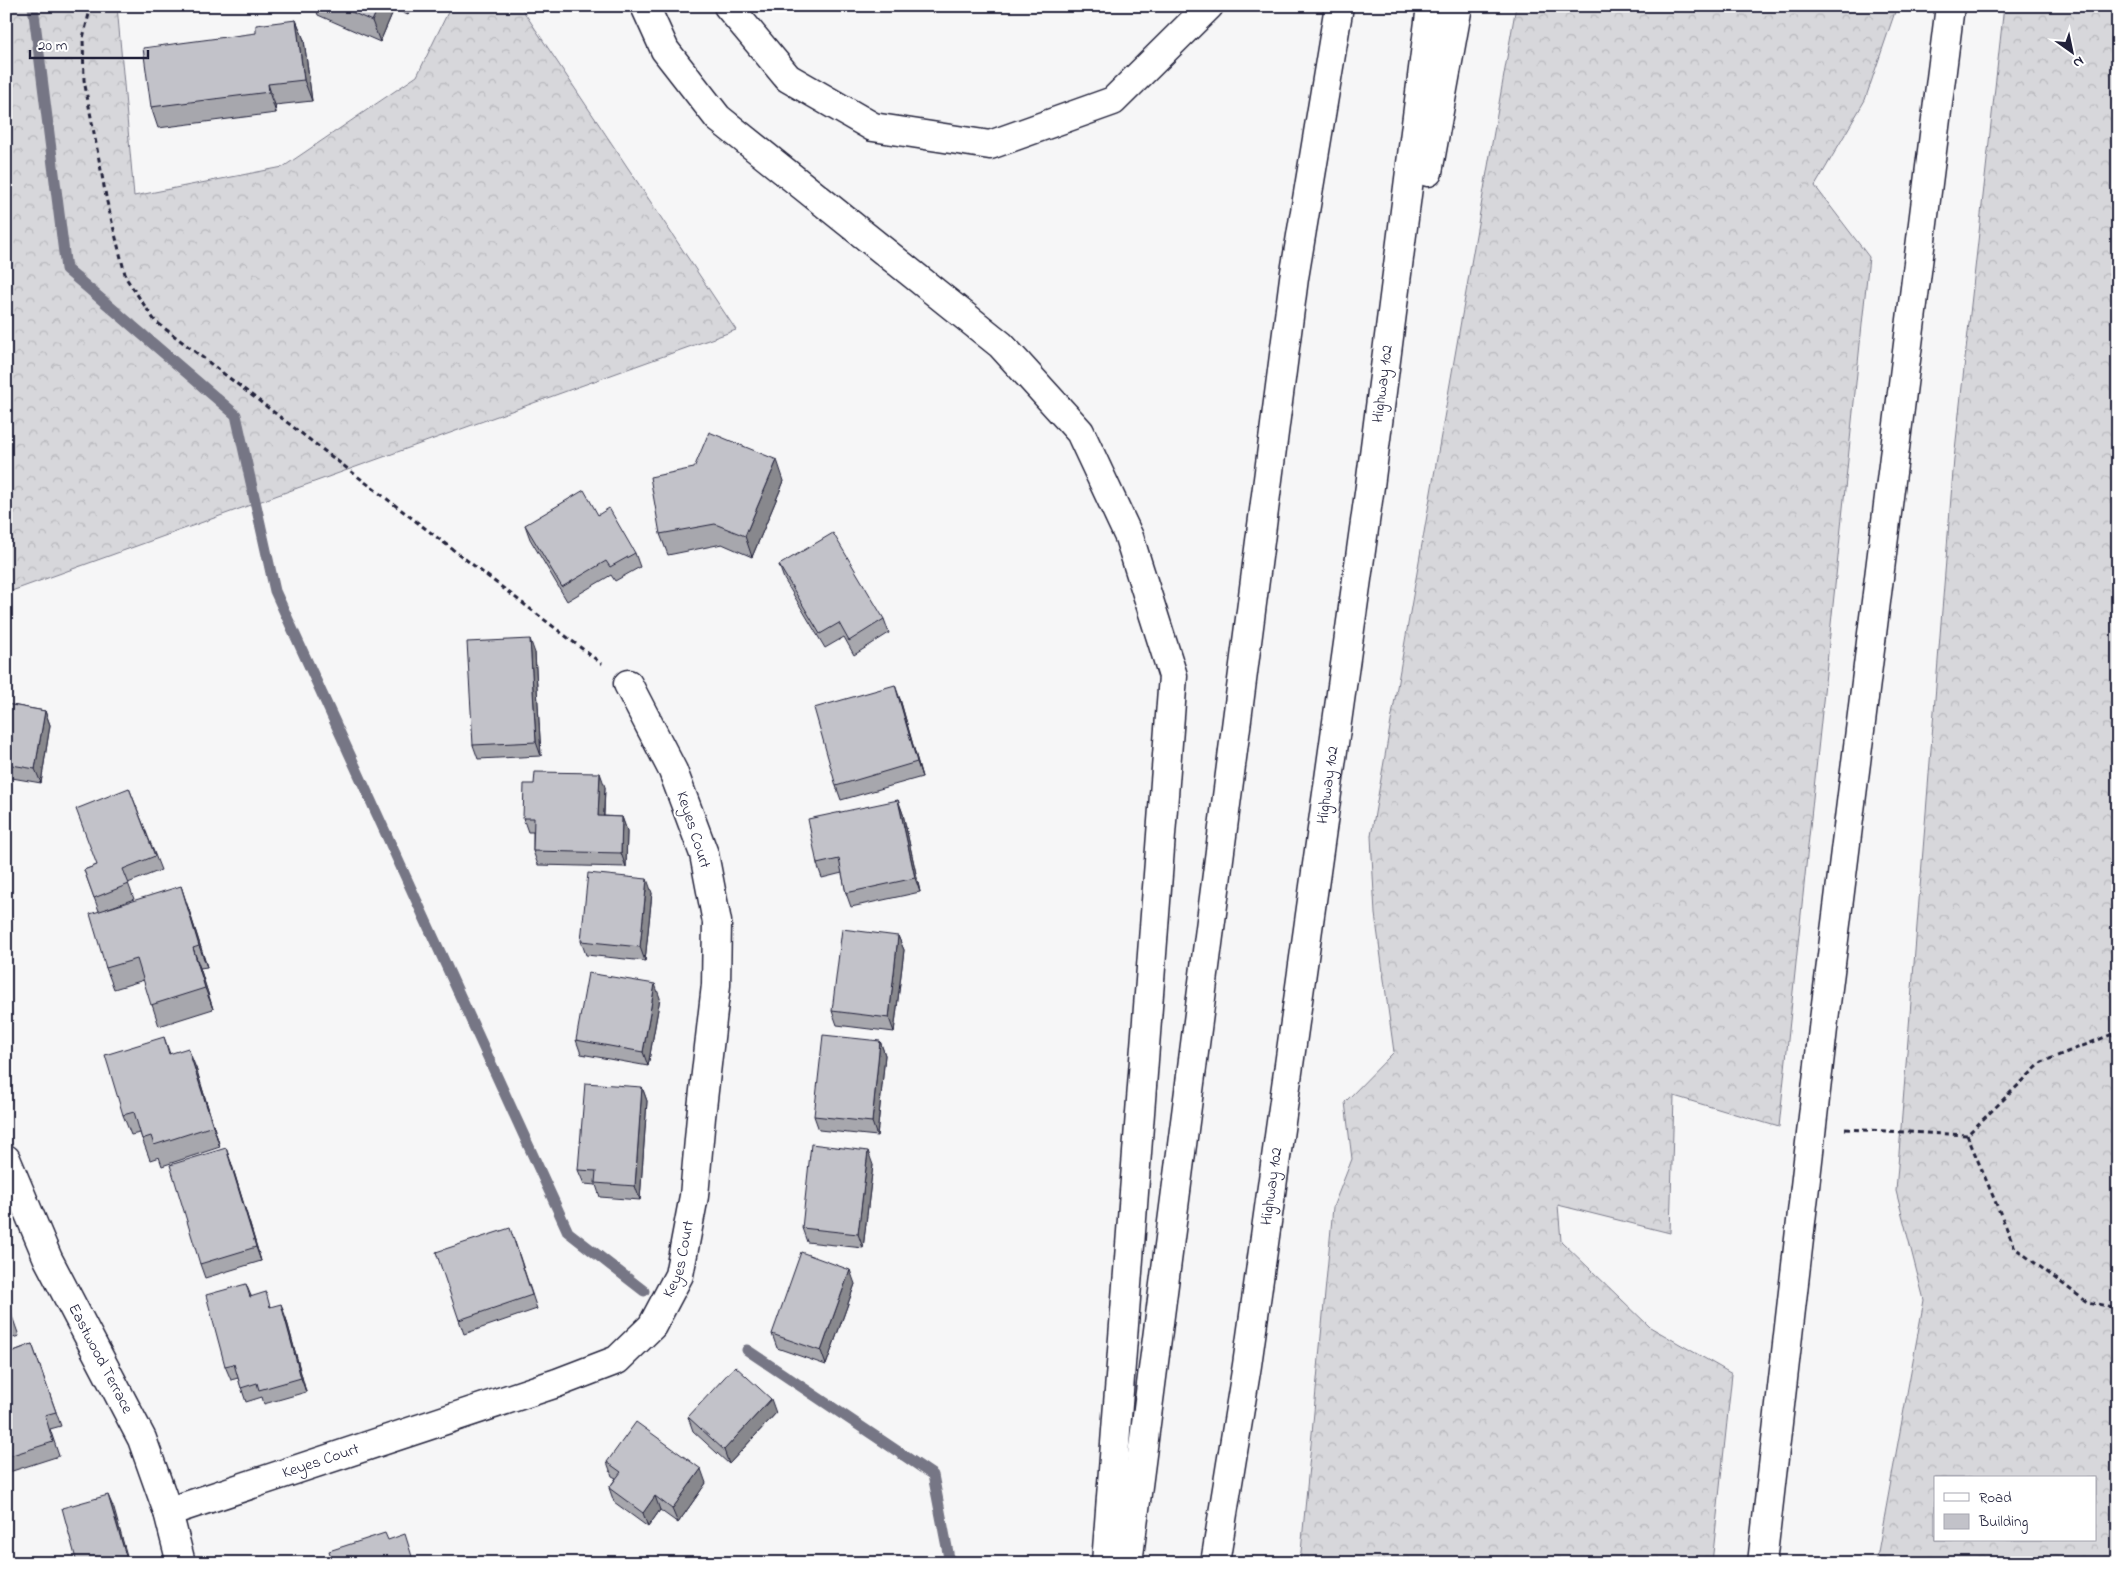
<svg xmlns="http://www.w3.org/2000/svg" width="2124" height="1569" viewBox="0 0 2124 1569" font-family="'Indie Flower',sans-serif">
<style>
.forest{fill:url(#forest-crowns);stroke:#7c7c8b;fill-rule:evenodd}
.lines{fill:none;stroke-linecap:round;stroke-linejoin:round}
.stream{stroke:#767685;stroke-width:11}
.minor-casing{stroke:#22223b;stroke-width:31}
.highway-casing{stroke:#22223b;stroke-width:31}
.path{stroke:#22223b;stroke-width:3;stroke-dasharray:5 4;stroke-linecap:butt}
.minor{stroke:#fff;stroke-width:28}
.highway{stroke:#fff;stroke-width:28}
.wall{fill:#a7a7ad;stroke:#22223b}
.shaded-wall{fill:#88888d;stroke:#22223b}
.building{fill:#c2c2c9;stroke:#22223b}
.labels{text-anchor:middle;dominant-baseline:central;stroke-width:4;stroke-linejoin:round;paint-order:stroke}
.street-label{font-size:16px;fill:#22223b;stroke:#fff}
</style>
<defs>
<pattern id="forest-crowns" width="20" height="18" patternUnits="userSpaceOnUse" patternTransform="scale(1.25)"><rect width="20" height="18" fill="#d7d7db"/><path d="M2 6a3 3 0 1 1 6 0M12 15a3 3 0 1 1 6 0" fill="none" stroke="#b8b8bd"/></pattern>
</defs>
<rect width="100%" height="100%" fill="#f6f6f7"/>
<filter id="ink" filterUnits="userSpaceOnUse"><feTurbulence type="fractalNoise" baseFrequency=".02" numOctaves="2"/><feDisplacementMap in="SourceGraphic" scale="10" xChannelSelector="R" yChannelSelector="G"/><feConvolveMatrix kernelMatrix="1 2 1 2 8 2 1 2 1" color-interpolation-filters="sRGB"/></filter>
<g filter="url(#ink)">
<path class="forest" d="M6,6H117L134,196L283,167L417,76L451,6H520L736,330L6,593Z
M1516,6H1897L1865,100L1815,186L1869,257L1779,1127L1674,1096L1670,1233L1558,1205L1561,1241L1650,1327L1732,1374L1712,1563H1300L1333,1207L1352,1159L1345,1102L1394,1052L1375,914L1371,836Z
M2004,6H2118V1563H1876L1924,1300L1896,1191L1954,459ZM1935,1478H2095V1540H1935Z"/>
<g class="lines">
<path class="stream" d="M33,6L66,269L236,415L275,591L568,1232L644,1291
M747,1350L933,1475L950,1563"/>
<g class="minor-casing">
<g id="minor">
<path id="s1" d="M6,1159L48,1259L142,1439L168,1512L181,1563"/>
<path id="s2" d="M168,1512L557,1383L617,1360L652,1326L679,1275L694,1196L701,1117L716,985L717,922L704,854L673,771L628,684"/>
<path d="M1762,1563L1824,1020L1950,6"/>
</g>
</g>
<g class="highway-casing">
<g id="highway">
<path d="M645,6L665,50L718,118L1001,345L1080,432L1129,537L1173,676L1106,1563"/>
<path d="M728,6L788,78L873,127L990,145L1113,101L1209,6"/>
<path d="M1428,172L1458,6"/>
<path d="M1128,1563L1294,278L1339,6"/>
<path id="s3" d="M1215,1563L1247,1365L1370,486L1431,6"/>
</g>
</g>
<path class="path" d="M91,6L83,38L84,80L107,202L126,278L155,321L602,664
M1845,1129L1967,1135L2042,1062L2118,1032
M1967,1135L2015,1248L2087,1302L2118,1308"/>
<use href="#minor" class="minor"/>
<use href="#highway" class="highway"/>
</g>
<path class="wall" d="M315,6H412L408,15L394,9L380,42L318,15Z
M296,20L304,40L312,101L275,105L276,113L158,128L151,107L256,33Z
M784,481L752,557L722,544L668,555L660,534Z
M598,515L635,553L640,567L615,581L611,575L567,601L530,539L525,525Z
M779,565L884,619L889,633L854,655L844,637L825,648L784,579Z
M535,653L541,756L478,759L473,745Z
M900,699L922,777L841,800L836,786Z
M6,704L45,711L50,725L41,783L6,777Z
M605,787L604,816L622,817L627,831L626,867L538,865L533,851V832H528L523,818Z
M129,788L161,870L128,883L134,899L106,909L188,907L207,967L200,968L213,1009L159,1026L144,980L114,989L106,968L99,911L84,870L97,865Z
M898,800L903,814L920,892L851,907L846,893L842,873L822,878L817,864Z
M652,893L645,961L586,955L581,941Z
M898,936L904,950L894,1032L837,1025L832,1011Z
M660,998L648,1066L581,1054L576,1040Z
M164,1037L170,1054L196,1068L220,1147L162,1166L159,1157L150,1160L140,1133L131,1135L123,1115Z
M880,1041L885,1055L877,1136L819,1130L814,1116Z
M642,1087L647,1101L640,1200L600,1197L596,1185L584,1184L578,1170Z
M231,1162L261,1261L205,1278L200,1264Z
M873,1165L863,1248L807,1242L802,1228Z
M515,1242L537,1309L464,1334L459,1320Z
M246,1284L251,1296L271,1307L286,1318L306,1392L264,1404L262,1397L246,1402L238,1378L231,1380L225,1366Z
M855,1284L826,1365L777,1348L772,1334Z
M6,1299L19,1336L6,1340Z
M32,1344L61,1426L50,1429L59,1456L6,1473V1354Z
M776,1413L729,1464L693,1431L688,1417Z
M607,1462L706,1483L678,1523L660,1510L648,1527L614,1502L609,1488L616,1478L612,1476Z"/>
<path class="shaded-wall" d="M379,6H393L394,9L380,42L372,21Z
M404,6H412L408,15Z
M296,20L304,40L312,101L304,80Z
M268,84L275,105L276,113L269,92Z
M777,460L784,481L752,557L745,536Z
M530,639L535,653L541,756L536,742Z
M895,685L900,699L922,777L917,762Z
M45,711L50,725L41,783L35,769Z
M600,773L605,787L603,830L598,816Z
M898,800L903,814L920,892L915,878Z
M622,817L627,831L626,867L621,853Z
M647,879L652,893L645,961L640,947Z
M181,886L188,907L207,967L199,946Z
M898,936L904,950L894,1032L889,1018Z
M193,948L200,968L213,1009L205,988Z
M655,984L660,998L648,1066L643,1052Z
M880,1041L885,1055L877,1136L872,1122Z
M188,1048L196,1068L220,1147L213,1126Z
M642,1087L647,1101L640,1200L635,1186Z
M226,1148L231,1162L261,1261L256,1247Z
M868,1151L873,1165L863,1248L858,1234Z
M850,1270L855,1284L826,1365L821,1351Z
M281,1304L286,1318L306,1392L301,1378Z
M771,1399L776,1413L729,1464L724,1450Z
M701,1469L706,1483L678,1523L672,1509Z
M108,1495L114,1509L129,1563H128Z
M655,1496L660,1510L648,1527L643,1513Z"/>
<path class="building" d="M338,6H379L372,21Z
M296,20L304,80L268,84L269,92L151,107L143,48L256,33V25Z
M709,432L777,460L745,536L715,524L660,534L650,477L694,468Z
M584,490L598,515L609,508L635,553L610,567L606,561L562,587L525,525Z
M833,533L884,619L849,641L839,623L820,634L779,565Z
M530,639L536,742L473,745L467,642Z
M895,685L917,762L836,786L814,708Z
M6,704L45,711L35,769L6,764Z
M535,772L600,773L598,816L622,817L621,853L533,851L534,818H523L524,784H534Z
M129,788L155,856L123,869L129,884L94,898L84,870L97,865L76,809Z
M898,800L915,878L846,893L839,859L817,864L808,819Z
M588,873L647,879L640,947L581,941Z
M181,886L199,946L193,948L205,988L151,1005L137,959L106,968L90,914Z
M842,929L898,936L889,1018L832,1011Z
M588,973L655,984L643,1052L576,1040Z
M823,1035L880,1041L872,1122L814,1116Z
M164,1037L169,1054L188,1048L213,1126L154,1145L151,1136L142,1139L134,1112L123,1115L105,1055Z
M585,1083L642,1087L635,1186L595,1183L596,1171L578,1170Z
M811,1144L868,1151L858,1234L802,1228Z
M226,1148L256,1247L200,1264L170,1165Z
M510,1228L532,1295L459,1320L436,1252Z
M801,1252L850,1270L821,1351L772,1334Z
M246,1284L250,1297L266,1292L270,1307L281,1304L301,1378L259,1390L257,1383L241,1388L234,1364L225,1366L206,1295Z
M6,1300L12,1315L6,1317Z
M32,1344L56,1412L45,1415L53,1442L6,1457V1354Z
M735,1366L771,1399L724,1450L688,1417Z
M636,1422L701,1469L672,1509L655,1496L643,1513L609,1488L621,1472L607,1462Z
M108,1495L128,1563H77L62,1508Z
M385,1533L388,1540L405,1534L414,1563H333L329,1551Z"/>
</g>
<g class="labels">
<g class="street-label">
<text stroke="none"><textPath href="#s3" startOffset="1191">Highway 102</textPath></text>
<text stroke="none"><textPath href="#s3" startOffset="786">Highway 102</textPath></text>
<text transform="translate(693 830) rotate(72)">Keyes Court</text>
<text stroke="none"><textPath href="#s3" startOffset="381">Highway 102</textPath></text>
<text stroke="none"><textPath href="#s2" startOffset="596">Keyes Court</textPath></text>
<text stroke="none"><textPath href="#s1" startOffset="221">Eastwood Terrace</textPath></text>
<text stroke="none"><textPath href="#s2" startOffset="161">Keyes Court</textPath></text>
</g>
</g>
<rect width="2124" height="1569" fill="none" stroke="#fff" stroke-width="25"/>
<rect x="12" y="12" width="2099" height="1544" fill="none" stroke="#22223b" stroke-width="2" filter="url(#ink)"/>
<rect x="1934" y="1476" width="162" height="65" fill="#ffffff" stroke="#a7a7b1"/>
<rect x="1944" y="1493" width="25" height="8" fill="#ffffff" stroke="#a7a7b1"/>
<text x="1979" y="1502" font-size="15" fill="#22223b">Road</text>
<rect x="1944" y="1514" width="25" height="15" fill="#c2c2c9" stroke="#a7a7b1"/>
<text x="1979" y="1526" font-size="15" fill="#22223b">Building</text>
<g transform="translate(2072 52) rotate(147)" stroke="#ffffff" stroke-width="4" paint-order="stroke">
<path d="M0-4L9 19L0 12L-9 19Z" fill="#22223b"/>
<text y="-8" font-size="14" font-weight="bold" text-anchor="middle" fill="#22223b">N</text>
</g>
<path d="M30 50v8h118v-8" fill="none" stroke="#22223b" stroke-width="2.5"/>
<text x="38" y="50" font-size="15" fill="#22223b" stroke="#ffffff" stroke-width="4" paint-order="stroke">20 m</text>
</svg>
